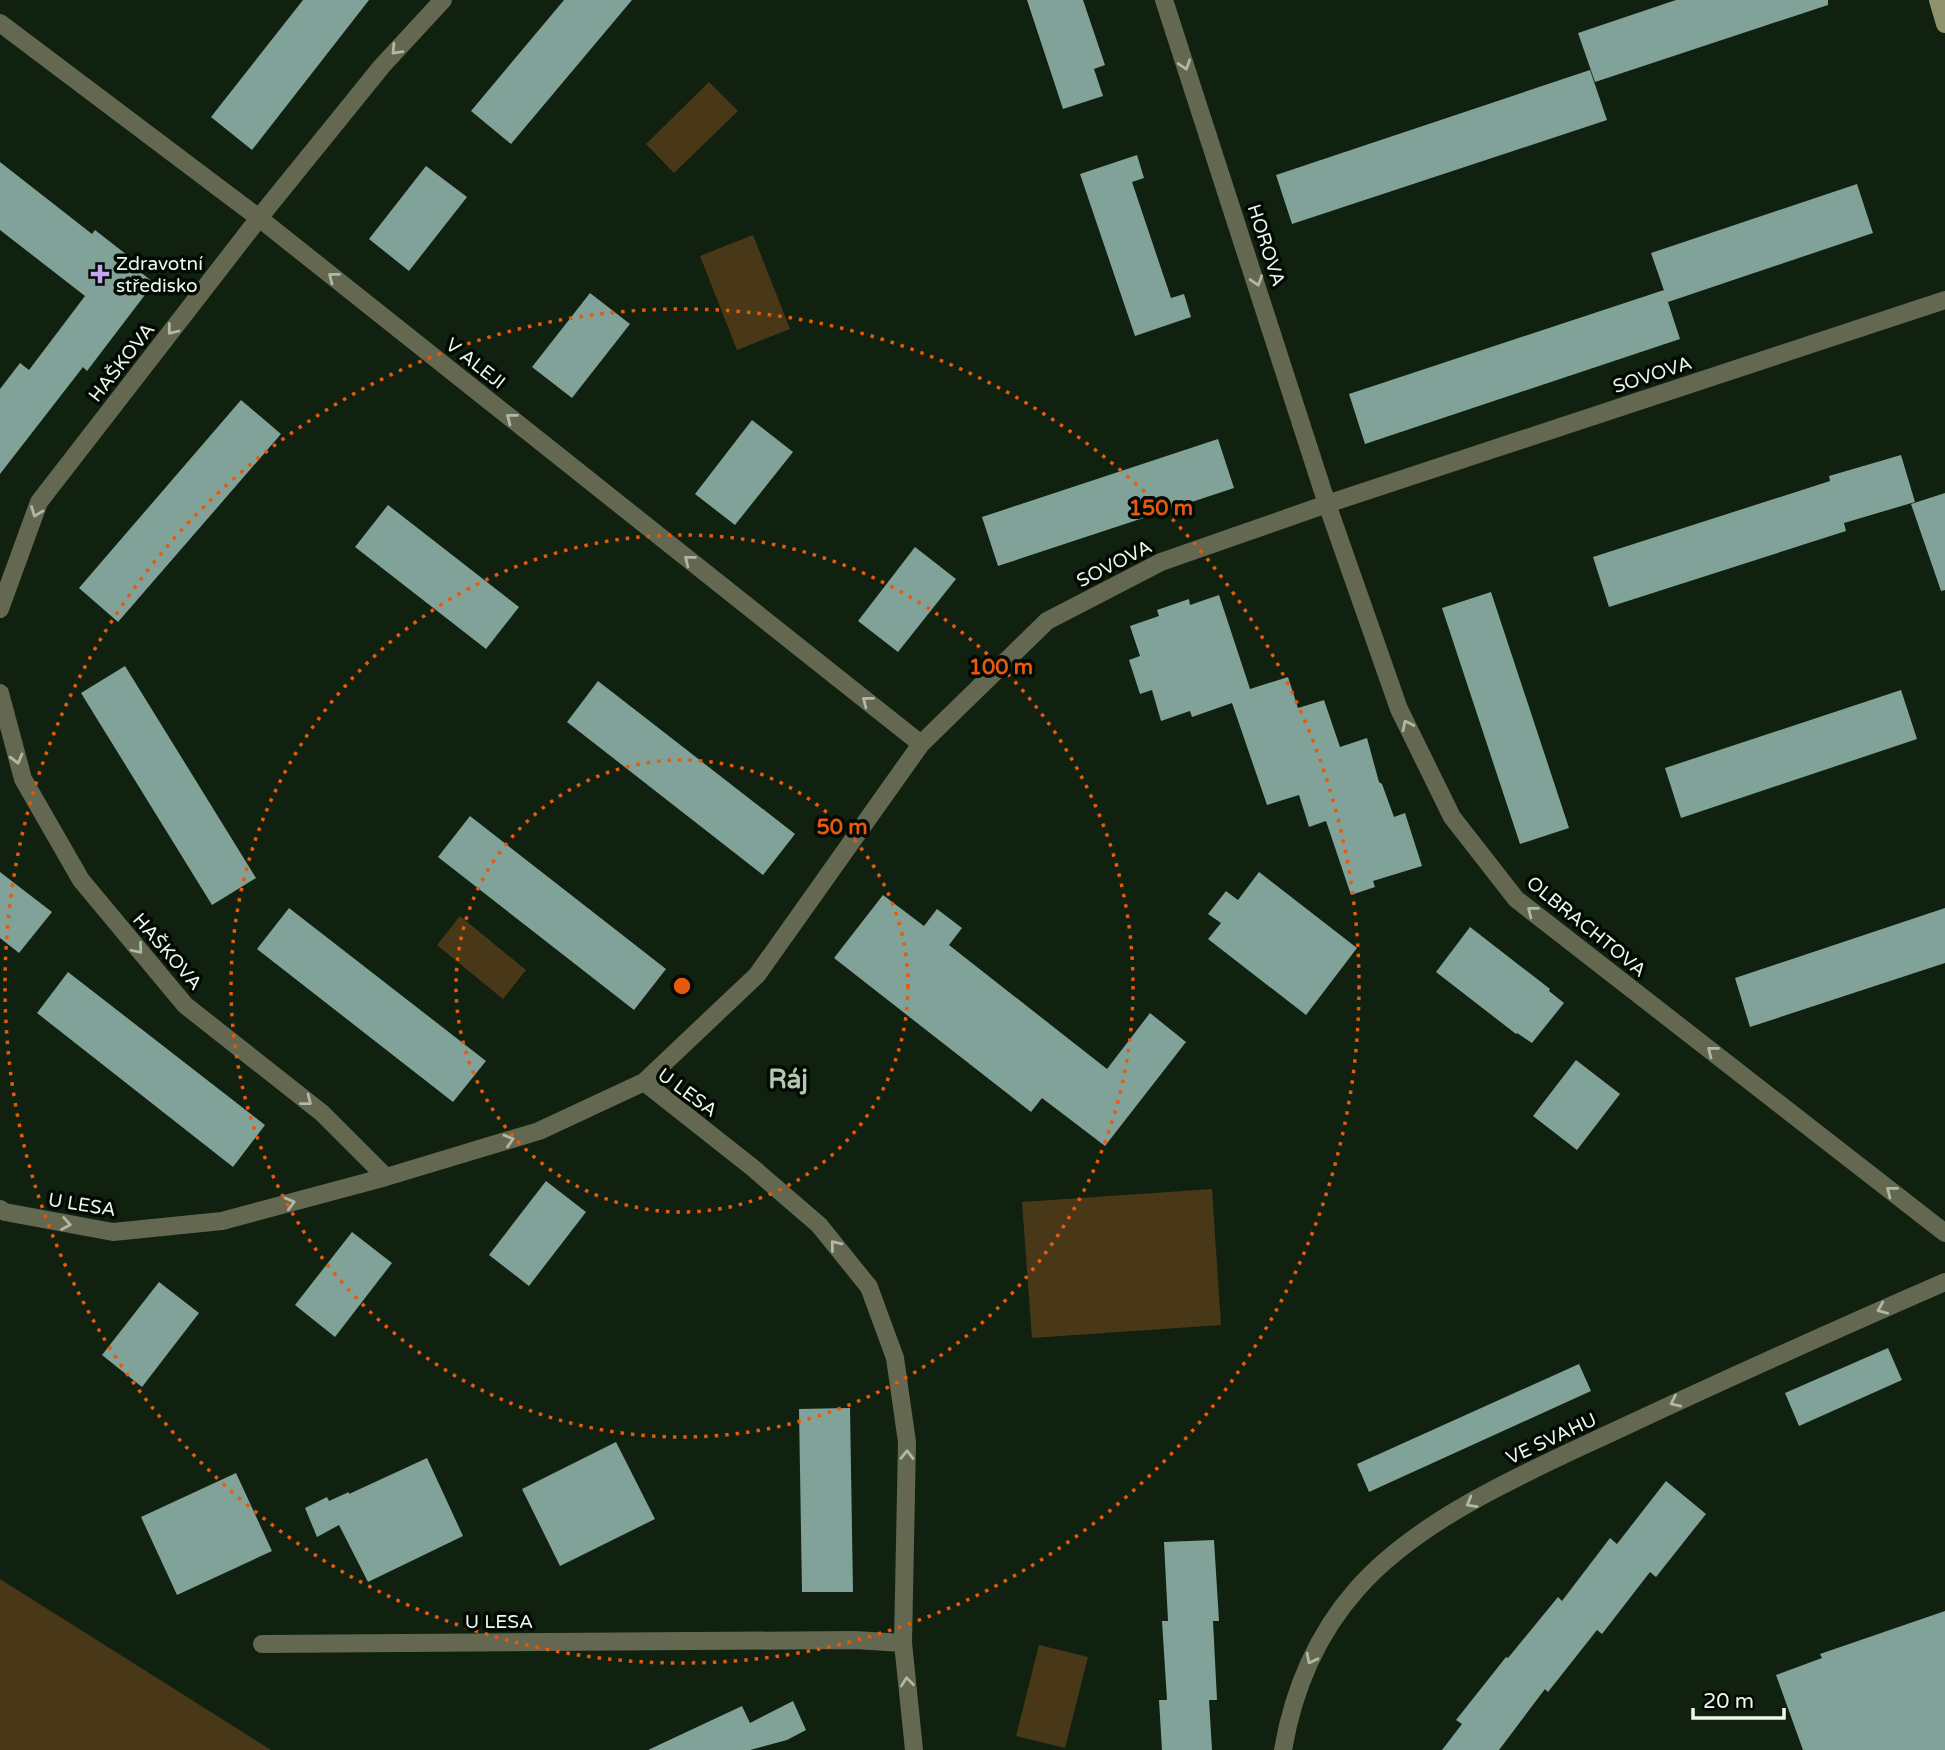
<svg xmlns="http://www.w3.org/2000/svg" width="1945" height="1750" font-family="'Varela Round',sans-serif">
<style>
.green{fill:#493818}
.building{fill:#81a299}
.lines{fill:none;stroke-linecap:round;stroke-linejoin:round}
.street{stroke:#656850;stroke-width:18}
.secondary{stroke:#8f936d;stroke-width:18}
.oneway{stroke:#b0b8a6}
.ring{fill:none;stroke:#e8590c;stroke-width:3.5;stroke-dasharray:3.5 7}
.poi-dot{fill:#c4a7f2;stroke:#030903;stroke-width:2.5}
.labels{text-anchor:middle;stroke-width:7;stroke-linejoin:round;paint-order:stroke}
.street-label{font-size:19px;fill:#edf9ed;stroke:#030903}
.poi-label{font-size:19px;fill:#edf9ed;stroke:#030903;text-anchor:start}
.district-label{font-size:26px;font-weight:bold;fill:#b2c8b1;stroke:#030903}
.centre{fill:#e8590c;stroke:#030903;stroke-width:3.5}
.ring-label{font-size:21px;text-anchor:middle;font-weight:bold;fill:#e8590c;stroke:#030903;stroke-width:7;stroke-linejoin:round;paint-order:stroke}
</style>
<rect width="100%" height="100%" fill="#102110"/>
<path class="green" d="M 709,82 L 738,111 L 674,173 L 646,144 Z
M 753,235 L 790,329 L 737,350 L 700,256 Z
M 460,916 L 526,970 L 503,999 L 437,945 Z
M 1212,1189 L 1221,1325 L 1032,1338 L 1022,1202 Z
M 0,1579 L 271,1750 L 0,1750 Z
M 1039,1645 L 1088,1657 L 1065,1748 L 1016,1736 Z"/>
<path class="building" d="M 303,0 L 369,0 L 252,150 L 211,117 Z
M 564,0 L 632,0 L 511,144 L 471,111 Z
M 1027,0 L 1083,0 L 1105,65 L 1094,69 L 1103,96 L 1063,109 Z
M 1676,0 L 1828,0 L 1828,5 L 1595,82 L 1578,33 Z
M 1590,70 L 1607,120 L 1292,224 L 1276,175 Z
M 1137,155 L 1144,178 L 1132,182 L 1171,298 L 1184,294 L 1191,317 L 1135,336 L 1080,174 Z
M 0,162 L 92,234 L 95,230 L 136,262 L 133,266 L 154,283 L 87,371 L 83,367 L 0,474 L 0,389 L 20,363 L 29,370 L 85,296 L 0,230 Z
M 426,166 L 467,197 L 409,271 L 369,239 Z
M 1857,184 L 1873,233 L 1668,302 L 1651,253 Z
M 1664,290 L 1680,339 L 1365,444 L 1349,394 Z
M 590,293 L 630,324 L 572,398 L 532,367 Z
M 241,400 L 281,434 L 118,622 L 79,588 Z
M 752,420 L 793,452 L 735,525 L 695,494 Z
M 1218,439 L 1234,488 L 998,566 L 982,517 Z
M 1901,455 L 1915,502 L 1844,523 L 1846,531 L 1609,607 L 1593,557 L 1830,481 L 1829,476 Z
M 1945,493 L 1945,590 L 1941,591 L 1911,504 Z
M 388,505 L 519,607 L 486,649 L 355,547 Z
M 915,547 L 956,579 L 898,652 L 858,621 Z
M 1491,592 L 1569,828 L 1520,844 L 1442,608 Z
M 1219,595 L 1250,689 L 1288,677 L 1298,708 L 1324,700 L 1340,747 L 1367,738 L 1379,782 L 1382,784 L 1394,817 L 1405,813 L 1422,866 L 1373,881 L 1375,887 L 1351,895 L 1326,821 L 1309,827 L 1299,795 L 1267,805 L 1232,703 L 1192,717 L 1190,711 L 1161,721 L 1152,690 L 1140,694 L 1129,660 L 1140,656 L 1130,626 L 1159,616 L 1157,610 L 1189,599 L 1190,605 Z
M 125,666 L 256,878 L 212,905 L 81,693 Z
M 598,681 L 795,834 L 763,875 L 567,722 Z
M 1901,690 L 1917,739 L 1681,818 L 1665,768 Z
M 470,816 L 666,969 L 634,1010 L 438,857 Z
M 0,872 L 52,912 L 19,953 L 0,938 Z
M 1259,872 L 1357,948 L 1306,1015 L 1208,939 L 1221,923 L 1208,914 L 1226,891 L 1238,900 Z
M 883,895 L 924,926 L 937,909 L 962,928 L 949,945 L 1107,1069 L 1150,1013 L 1186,1042 L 1105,1146 L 1042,1098 L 1031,1112 L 834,958 Z
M 289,908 L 486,1061 L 453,1102 L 257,949 Z
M 1945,908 L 1945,963 L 1750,1027 L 1735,978 Z
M 1470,927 L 1550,989 L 1549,991 L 1564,1003 L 1532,1043 L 1517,1033 L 1516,1034 L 1436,972 Z
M 68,972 L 265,1125 L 233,1167 L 37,1013 Z
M 1576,1060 L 1620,1094 L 1577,1150 L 1533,1116 Z
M 546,1181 L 586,1212 L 529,1286 L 489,1255 Z
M 352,1232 L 392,1263 L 335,1337 L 295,1305 Z
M 159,1282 L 199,1313 L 142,1387 L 102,1355 Z
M 1888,1348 L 1902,1380 L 1799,1426 L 1785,1393 Z
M 1579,1364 L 1591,1391 L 1369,1492 L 1357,1464 Z
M 850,1408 L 853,1592 L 802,1592 L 799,1409 Z
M 616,1442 L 655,1519 L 560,1566 L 522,1489 Z
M 427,1458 L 463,1536 L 368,1582 L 339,1525 L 317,1537 L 305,1508 L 327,1497 L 329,1501 L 349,1492 L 349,1494 Z
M 236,1473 L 272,1551 L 177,1595 L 141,1517 Z
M 1666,1481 L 1706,1514 L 1656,1577 L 1650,1572 L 1602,1634 L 1597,1630 L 1548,1692 L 1545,1689 L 1499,1750 L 1442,1750 L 1462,1724 L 1456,1720 L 1506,1657 L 1508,1658 L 1558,1597 L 1562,1601 L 1610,1538 L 1617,1544 Z
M 1214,1540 L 1219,1621 L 1213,1621 L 1217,1700 L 1209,1700 L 1212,1750 L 1162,1750 L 1159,1700 L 1167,1700 L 1162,1621 L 1168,1621 L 1164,1542 Z
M 1945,1611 L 1945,1750 L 1803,1750 L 1776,1675 L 1822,1658 L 1820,1654 Z
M 793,1701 L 806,1730 L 787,1740 L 750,1750 L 648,1750 L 742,1706 L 750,1723 Z"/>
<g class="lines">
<path class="street" d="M 1164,0 L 1327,504 L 1399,709 L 1452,817 L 1516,899 L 1945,1233
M 0,23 L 259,218 L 921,744
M 0,609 L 39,502 L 259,218 L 382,66 L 443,0
M 0,693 L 23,779 L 81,880 L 185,1005 L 322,1113 L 386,1177
M 644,1082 L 753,1168 L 819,1225 L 869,1287 L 895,1358 L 907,1442 L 903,1643 L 914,1750
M 0,1209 L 5,1212 L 113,1232 L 222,1221 L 386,1177 L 539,1131 L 644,1082 L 757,975 L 921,744 L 1047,621 L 1161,562 L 1327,504 L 1945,300
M 262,1644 L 855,1640 L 903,1643
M 1283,1750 C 1293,1691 1317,1634 1357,1589 C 1420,1517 1532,1470 1617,1430 C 1726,1379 1835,1330 1945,1282"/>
<path class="secondary" d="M 1938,0 L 1945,24"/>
</g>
<defs><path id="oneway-chevron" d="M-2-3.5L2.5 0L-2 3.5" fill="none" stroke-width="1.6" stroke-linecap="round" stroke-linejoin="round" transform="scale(1.75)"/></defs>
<g class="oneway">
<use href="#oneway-chevron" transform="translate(396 50) rotate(133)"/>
<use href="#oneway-chevron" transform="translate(1185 65) rotate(72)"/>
<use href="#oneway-chevron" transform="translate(333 277) rotate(-142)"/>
<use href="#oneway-chevron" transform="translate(1257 281) rotate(72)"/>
<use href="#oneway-chevron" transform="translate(172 330) rotate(128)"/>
<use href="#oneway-chevron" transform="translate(511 418) rotate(-142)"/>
<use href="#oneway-chevron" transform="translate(36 512) rotate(111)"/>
<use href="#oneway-chevron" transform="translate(689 560) rotate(-142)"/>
<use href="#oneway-chevron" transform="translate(867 701) rotate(-142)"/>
<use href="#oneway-chevron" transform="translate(1407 725) rotate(-116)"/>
<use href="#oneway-chevron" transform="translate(17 759) rotate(75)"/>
<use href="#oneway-chevron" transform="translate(1532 911) rotate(-142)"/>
<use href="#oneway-chevron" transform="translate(138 949) rotate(50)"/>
<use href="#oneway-chevron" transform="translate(1712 1051) rotate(-142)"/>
<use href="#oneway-chevron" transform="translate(307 1101) rotate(38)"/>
<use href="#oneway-chevron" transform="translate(509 1140) rotate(-17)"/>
<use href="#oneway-chevron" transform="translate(1891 1191) rotate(-142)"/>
<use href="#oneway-chevron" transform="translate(290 1203) rotate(-15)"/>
<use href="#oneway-chevron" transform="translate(66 1224) rotate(10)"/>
<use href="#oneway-chevron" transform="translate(835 1245) rotate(-129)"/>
<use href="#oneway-chevron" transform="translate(1882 1309) rotate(157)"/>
<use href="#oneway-chevron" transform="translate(1675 1402) rotate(155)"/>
<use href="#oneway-chevron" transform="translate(907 1455) rotate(-89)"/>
<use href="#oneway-chevron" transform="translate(1471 1503) rotate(150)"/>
<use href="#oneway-chevron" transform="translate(1311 1659) rotate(117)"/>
<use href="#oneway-chevron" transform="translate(907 1682) rotate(-96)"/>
</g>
<g class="ring">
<circle cx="682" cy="986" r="226"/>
<circle cx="682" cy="986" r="451"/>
<circle cx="682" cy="986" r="677"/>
</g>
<path class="poi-dot" d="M96.5 263.5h7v7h7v7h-7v7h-7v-7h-7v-7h7z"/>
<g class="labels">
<g class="street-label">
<text transform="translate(1267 245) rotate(72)" y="7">HOROVA</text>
<text transform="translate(121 362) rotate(-52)" y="7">HAŠKOVA</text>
<text transform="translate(476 363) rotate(38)" y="7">V ALEJI</text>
<text transform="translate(1652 374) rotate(-18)" y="7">SOVOVA</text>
<text transform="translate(1114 563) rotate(-27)" y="7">SOVOVA</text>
<text transform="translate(1587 926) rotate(39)" y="7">OLBRACHTOVA</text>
<text transform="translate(168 951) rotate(49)" y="7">HAŠKOVA</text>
<text transform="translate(688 1092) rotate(36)" y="7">U LESA</text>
<text transform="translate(82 1204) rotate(9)" y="7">U LESA</text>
<text transform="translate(1551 1438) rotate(-25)" y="7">VE SVAHU</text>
<text x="499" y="1628">U LESA</text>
</g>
<g class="poi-label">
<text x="116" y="270">Zdravotní<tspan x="116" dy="22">středisko</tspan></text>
</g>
<g class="district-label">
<text x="788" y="1088">Ráj</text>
</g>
</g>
<circle cx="682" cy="986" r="10" class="centre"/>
<g class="ring-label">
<text x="1161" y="515">150 m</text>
<text x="1001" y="674">100 m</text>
<text x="842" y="834">50 m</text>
</g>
<path d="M1693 1708v10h91v-10" fill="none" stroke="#edf9ed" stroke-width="3.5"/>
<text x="1703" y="1708" font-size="21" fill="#edf9ed" stroke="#030903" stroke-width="5" paint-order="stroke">20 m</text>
</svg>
